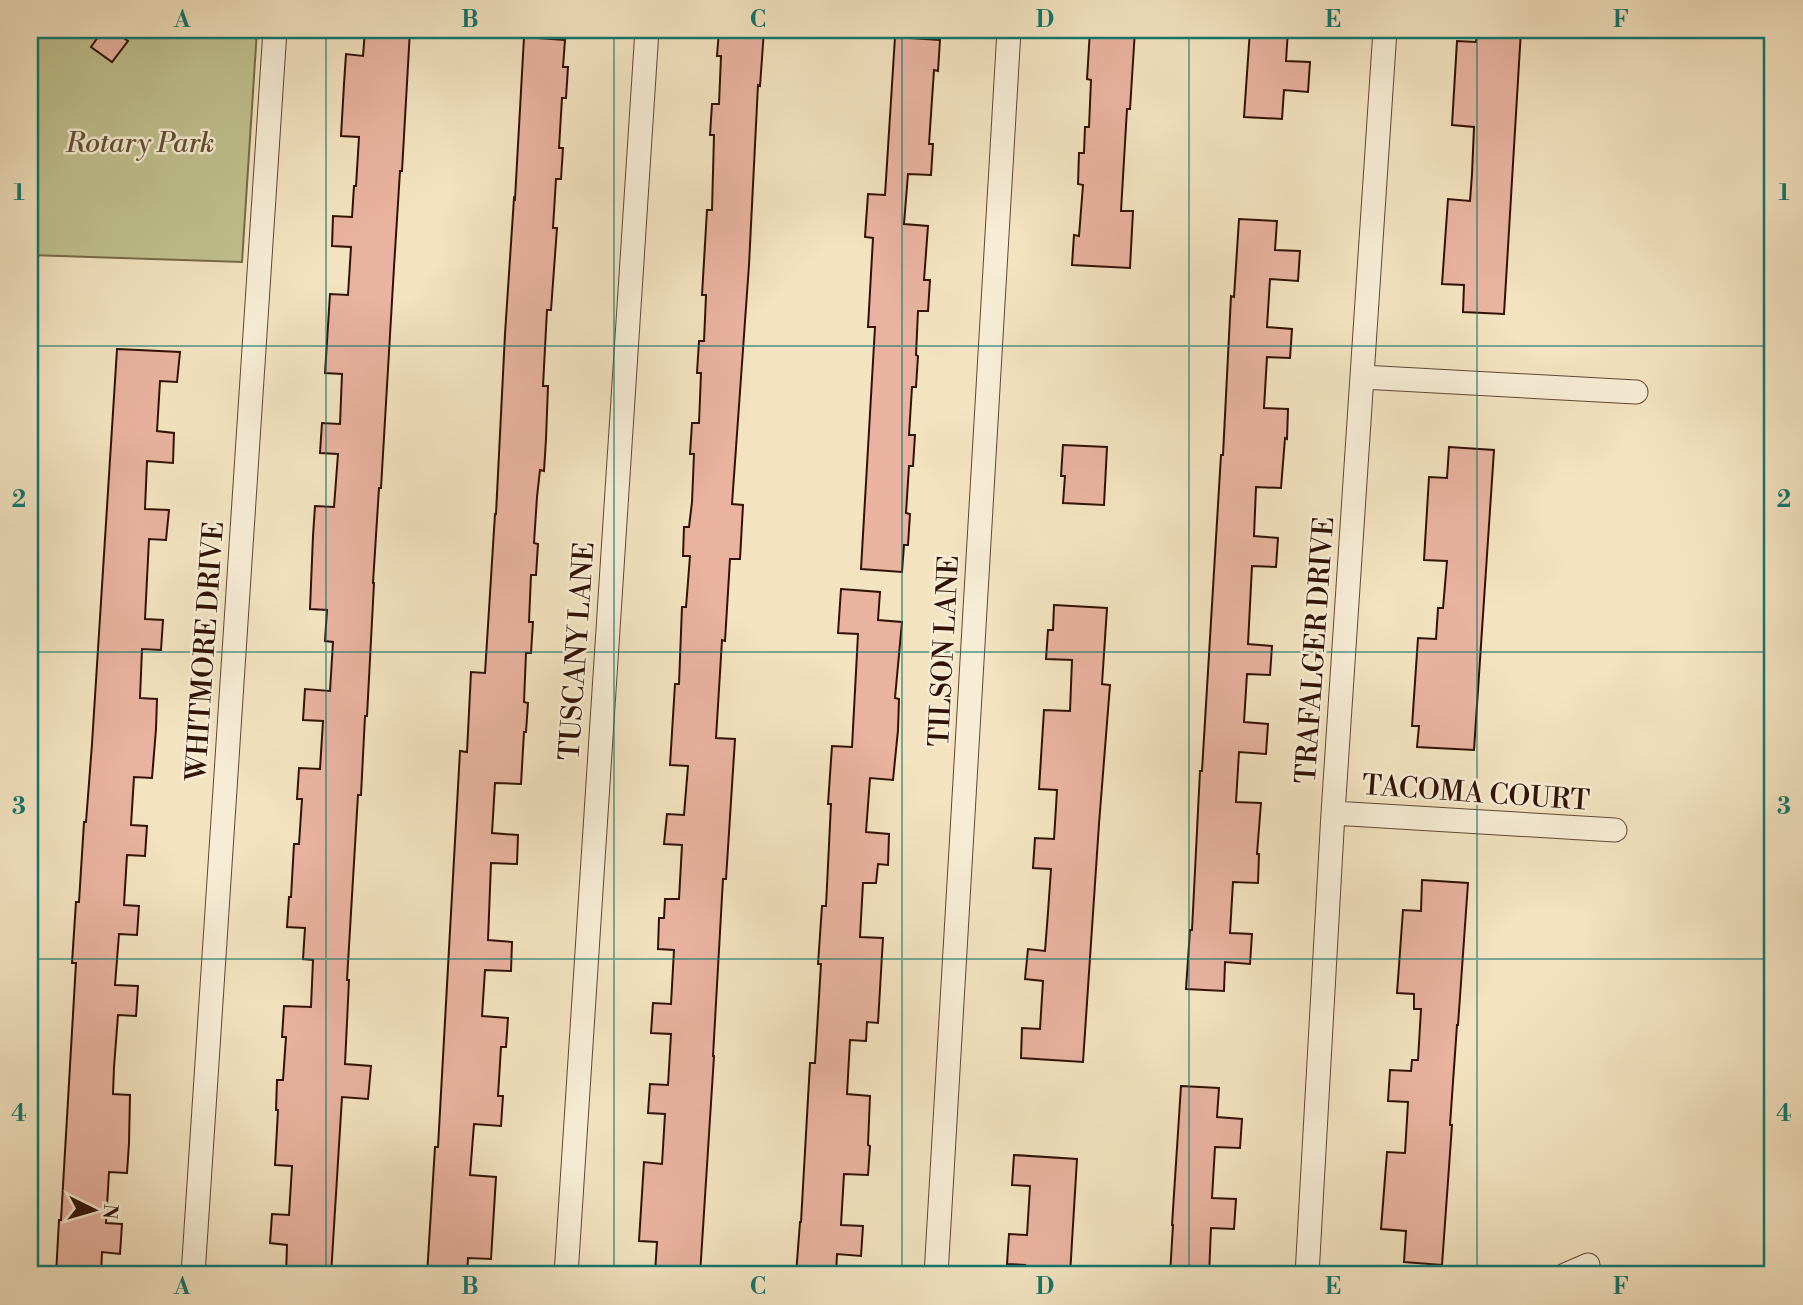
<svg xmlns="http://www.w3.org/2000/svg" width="1803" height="1305" font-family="'Libre Bodoni',serif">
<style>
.green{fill:#c0c28f;stroke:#786a4a;stroke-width:2}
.building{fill:#e9b3a0;stroke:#311104;stroke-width:2}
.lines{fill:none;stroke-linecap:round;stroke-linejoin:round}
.minor-casing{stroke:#624633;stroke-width:25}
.minor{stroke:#f7edd6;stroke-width:23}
.grid{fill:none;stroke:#0f766e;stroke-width:2;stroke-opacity:0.55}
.labels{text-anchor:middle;stroke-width:5;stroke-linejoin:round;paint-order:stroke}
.park-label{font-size:28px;font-style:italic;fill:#634f35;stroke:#f7edd6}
.street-label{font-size:28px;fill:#311104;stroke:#f7edd6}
.neatline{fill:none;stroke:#0f766e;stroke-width:2.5}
.grid-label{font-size:23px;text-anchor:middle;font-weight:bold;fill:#0f766e}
</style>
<rect width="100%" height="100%" fill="#f3e3c0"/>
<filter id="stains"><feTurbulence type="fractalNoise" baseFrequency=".00286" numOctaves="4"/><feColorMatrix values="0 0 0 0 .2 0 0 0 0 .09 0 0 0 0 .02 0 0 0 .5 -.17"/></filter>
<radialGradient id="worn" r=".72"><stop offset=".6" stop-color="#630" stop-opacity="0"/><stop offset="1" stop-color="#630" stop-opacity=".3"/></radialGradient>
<path class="green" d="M 30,30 L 257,30 L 242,262 L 30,255 Z"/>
<path class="building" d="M 103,30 L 112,30 L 128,41 L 112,62 L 91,47 Z
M 365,30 L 410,30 L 402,171 L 400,171 L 394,267 L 381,488 L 379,488 L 373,583 L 374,583 L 367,716 L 365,716 L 361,795 L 358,795 L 347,980 L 349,980 L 345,1064 L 371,1066 L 368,1099 L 342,1097 L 331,1275 L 286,1275 L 287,1245 L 270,1243 L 272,1214 L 289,1215 L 292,1166 L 275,1165 L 278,1110 L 276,1110 L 277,1080 L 283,1080 L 286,1037 L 282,1037 L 284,1006 L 311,1007 L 313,960 L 303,959 L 305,928 L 287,927 L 289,897 L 291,897 L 294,844 L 299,844 L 302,799 L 297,799 L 299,768 L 320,769 L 323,721 L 303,720 L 305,689 L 330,691 L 333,642 L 325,641 L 327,610 L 310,609 L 313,536 L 315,506 L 334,507 L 338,454 L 320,453 L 322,423 L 340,424 L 342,374 L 325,373 L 330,294 L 348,295 L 351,247 L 332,246 L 333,216 L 352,217 L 354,186 L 356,186 L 359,137 L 341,136 L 344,84 L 346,54 L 363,56 Z
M 719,30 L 764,30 L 760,86 L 758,85 L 749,265 L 732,504 L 743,505 L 740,559 L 730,559 L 725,641 L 722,640 L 716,738 L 735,739 L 726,879 L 723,879 L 713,1056 L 714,1056 L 700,1275 L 688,1275 L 655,1273 L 657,1242 L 639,1241 L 644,1162 L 662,1164 L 665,1114 L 648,1113 L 650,1084 L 668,1085 L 671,1034 L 651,1033 L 653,1003 L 671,1004 L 674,950 L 658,949 L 659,918 L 664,918 L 665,899 L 679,899 L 682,845 L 664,844 L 667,814 L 684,815 L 688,766 L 670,765 L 675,684 L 679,684 L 682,607 L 686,607 L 690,556 L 683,556 L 684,527 L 689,527 L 692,502 L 694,454 L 690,454 L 692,423 L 699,423 L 701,373 L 697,373 L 699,341 L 704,341 L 706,295 L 702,295 L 707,210 L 712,210 L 714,135 L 710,135 L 712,104 L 719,104 L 721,56 L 717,56 Z
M 1090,30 L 1135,30 L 1130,109 L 1127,109 L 1121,211 L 1133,211 L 1130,268 L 1072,265 L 1074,235 L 1079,236 L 1083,185 L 1078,184 L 1079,153 L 1084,153 L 1085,127 L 1089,127 L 1091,80 L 1087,79 Z
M 1250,30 L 1288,30 L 1286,61 L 1310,62 L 1308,92 L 1284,90 L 1282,119 L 1244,117 Z
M 1477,30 L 1521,30 L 1504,314 L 1463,312 L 1464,285 L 1442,284 L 1448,199 L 1470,201 L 1472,174 L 1474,127 L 1452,125 L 1457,41 L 1476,42 Z
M 524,37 L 565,40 L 563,67 L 568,67 L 566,98 L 562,98 L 559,148 L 563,148 L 561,179 L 556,179 L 553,228 L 557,228 L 551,310 L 547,310 L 543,386 L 548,386 L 546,439 L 544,471 L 540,470 L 537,497 L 534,543 L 538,544 L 536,575 L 531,575 L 529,622 L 533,622 L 531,653 L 526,653 L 524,702 L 528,703 L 526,732 L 524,732 L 521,784 L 495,783 L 492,833 L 518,835 L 517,864 L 491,863 L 488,940 L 512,942 L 511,971 L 485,970 L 482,1016 L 508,1018 L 506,1047 L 501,1047 L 498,1096 L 503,1096 L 501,1126 L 474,1124 L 470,1175 L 496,1177 L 491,1259 L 468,1258 L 467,1275 L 427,1275 L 435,1147 L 438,1147 L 460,751 L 467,752 L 471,672 L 485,673 L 495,514 L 496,514 L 505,334 L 514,198 L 515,199 Z
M 895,37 L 940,40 L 938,71 L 934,70 L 929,144 L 933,144 L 931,175 L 908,174 L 904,224 L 928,226 L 924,280 L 930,280 L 928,311 L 918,311 L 916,355 L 918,356 L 916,387 L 912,387 L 909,435 L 915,435 L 913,466 L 909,466 L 906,513 L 910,514 L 908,545 L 904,545 L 902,572 L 861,569 L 875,327 L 868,327 L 873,238 L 865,237 L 868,194 L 885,195 Z
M 1239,219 L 1277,221 L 1275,250 L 1300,251 L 1298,281 L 1270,279 L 1267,327 L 1292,329 L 1290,358 L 1267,357 L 1264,408 L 1288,409 L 1287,439 L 1285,438 L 1281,488 L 1256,487 L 1254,536 L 1278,538 L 1276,567 L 1252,566 L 1248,644 L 1272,646 L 1270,675 L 1247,674 L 1244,722 L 1268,724 L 1266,754 L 1239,752 L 1236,802 L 1261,803 L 1257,854 L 1259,854 L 1258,883 L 1233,882 L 1230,933 L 1252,934 L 1250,964 L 1225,962 L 1224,991 L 1186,989 L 1190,930 L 1192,930 L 1200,771 L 1202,771 L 1221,455 L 1223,455 L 1231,296 L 1234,297 Z
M 117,349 L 180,352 L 177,382 L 160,381 L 157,431 L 174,433 L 173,463 L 147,461 L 145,509 L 169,510 L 166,540 L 149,539 L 145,619 L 163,620 L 161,650 L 142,649 L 140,698 L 157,699 L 156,729 L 152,778 L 134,777 L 131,825 L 147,826 L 145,856 L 127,855 L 124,905 L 139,906 L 137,935 L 119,934 L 115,985 L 138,986 L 136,1016 L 118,1015 L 114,1067 L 113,1094 L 130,1095 L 129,1143 L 127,1173 L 109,1172 L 106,1223 L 122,1224 L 120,1254 L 102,1252 L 101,1275 L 56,1275 L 59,1220 L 61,1220 L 76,963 L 72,963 L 76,902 L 79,902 L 84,822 L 86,822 L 92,744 Z
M 1063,445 L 1107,447 L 1104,505 L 1063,503 L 1065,476 L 1061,476 Z
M 1449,447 L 1494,450 L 1474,750 L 1417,747 L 1419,726 L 1412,726 L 1418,638 L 1436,639 L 1438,608 L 1443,608 L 1447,561 L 1424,560 L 1429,477 L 1447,478 Z
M 841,589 L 880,592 L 878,620 L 902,622 L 895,698 L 899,699 L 898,730 L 893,780 L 870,778 L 866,832 L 889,834 L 888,865 L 878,864 L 876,883 L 863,883 L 860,937 L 883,938 L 878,1023 L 867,1022 L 866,1041 L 850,1040 L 847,1094 L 870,1096 L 868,1145 L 870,1146 L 868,1175 L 844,1174 L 841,1225 L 863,1226 L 861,1256 L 837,1254 L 836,1275 L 796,1275 L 800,1222 L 801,1222 L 810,1063 L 815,1063 L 821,964 L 818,964 L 822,906 L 826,906 L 831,804 L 828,804 L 832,746 L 852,747 L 858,634 L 838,633 Z
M 1054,605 L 1107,608 L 1102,684 L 1110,685 L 1099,824 L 1083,1062 L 1021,1058 L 1022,1028 L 1040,1029 L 1043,981 L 1025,979 L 1028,949 L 1045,951 L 1048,912 L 1051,869 L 1033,868 L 1035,838 L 1054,839 L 1057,790 L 1039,789 L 1044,710 L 1070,711 L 1072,660 L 1046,659 L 1048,630 L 1053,630 Z
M 1422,880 L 1468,883 L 1458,1025 L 1457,1025 L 1450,1125 L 1452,1125 L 1442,1265 L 1404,1262 L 1406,1231 L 1381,1229 L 1387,1152 L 1405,1153 L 1408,1102 L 1388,1101 L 1390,1070 L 1411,1071 L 1412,1060 L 1418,1060 L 1421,1009 L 1414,1009 L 1414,994 L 1397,993 L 1403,910 L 1421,911 Z
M 1181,1086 L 1219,1088 L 1217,1117 L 1242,1119 L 1240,1148 L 1215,1147 L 1212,1198 L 1236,1199 L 1234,1229 L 1211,1228 L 1209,1275 L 1170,1275 L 1173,1225 L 1172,1225 Z
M 1014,1155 L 1077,1159 L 1070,1275 L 1025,1275 L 1025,1265 L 1007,1264 L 1009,1234 L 1027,1235 L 1030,1186 L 1012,1185 Z"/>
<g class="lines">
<g class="minor-casing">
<path id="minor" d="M 1362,377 L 1636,392
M 1333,813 L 1615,830
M 193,1275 L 275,30
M 566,1275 L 647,30
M 936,1275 L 1009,30
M 1307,1275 L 1333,813 L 1385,30
M 1565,1275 L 1588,1265"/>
</g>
<use href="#minor" class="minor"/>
</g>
<path class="grid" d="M 326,30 L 326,1275M 614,30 L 614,1275M 902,30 L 902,1275M 1189,30 L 1189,1275M 1477,30 L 1477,1275M 30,346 L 1773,346M 30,652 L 1773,652M 30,959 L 1773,959"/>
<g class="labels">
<g class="park-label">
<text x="140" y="152">Rotary Park</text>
</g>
<g class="street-label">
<text transform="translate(1314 650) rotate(-86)" y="10">TRAFALGER DRIVE</text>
<text transform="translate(204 651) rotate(-86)" y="10">WHITMORE DRIVE</text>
<text transform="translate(576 651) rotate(-86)" y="10">TUSCANY LANE</text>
<text transform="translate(943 651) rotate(-87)" y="10">TILSON LANE</text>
<text transform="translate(1476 792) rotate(4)" y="10">TACOMA COURT</text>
</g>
</g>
<rect width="1803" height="1305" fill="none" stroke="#f3e3c0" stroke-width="77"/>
<g transform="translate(94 1210) rotate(95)" stroke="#f7edd6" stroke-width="5" paint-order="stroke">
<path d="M0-5L12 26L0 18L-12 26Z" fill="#311104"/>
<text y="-10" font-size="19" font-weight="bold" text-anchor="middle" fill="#311104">N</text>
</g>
<rect x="38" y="38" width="1726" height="1228" class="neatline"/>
<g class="grid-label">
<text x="182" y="27">A</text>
<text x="470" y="27">B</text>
<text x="758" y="27">C</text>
<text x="1045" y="27">D</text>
<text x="1333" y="27">E</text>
<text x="1621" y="27">F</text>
<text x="19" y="200">1</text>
<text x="1784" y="200">1</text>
<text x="19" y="507">2</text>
<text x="1784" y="507">2</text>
<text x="19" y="814">3</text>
<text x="1784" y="814">3</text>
<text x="19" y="1121">4</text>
<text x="1784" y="1121">4</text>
<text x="182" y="1294">A</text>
<text x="470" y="1294">B</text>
<text x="758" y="1294">C</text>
<text x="1045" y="1294">D</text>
<text x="1333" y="1294">E</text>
<text x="1621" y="1294">F</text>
</g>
<rect width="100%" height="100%" filter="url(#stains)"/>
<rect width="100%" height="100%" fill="url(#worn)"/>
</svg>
